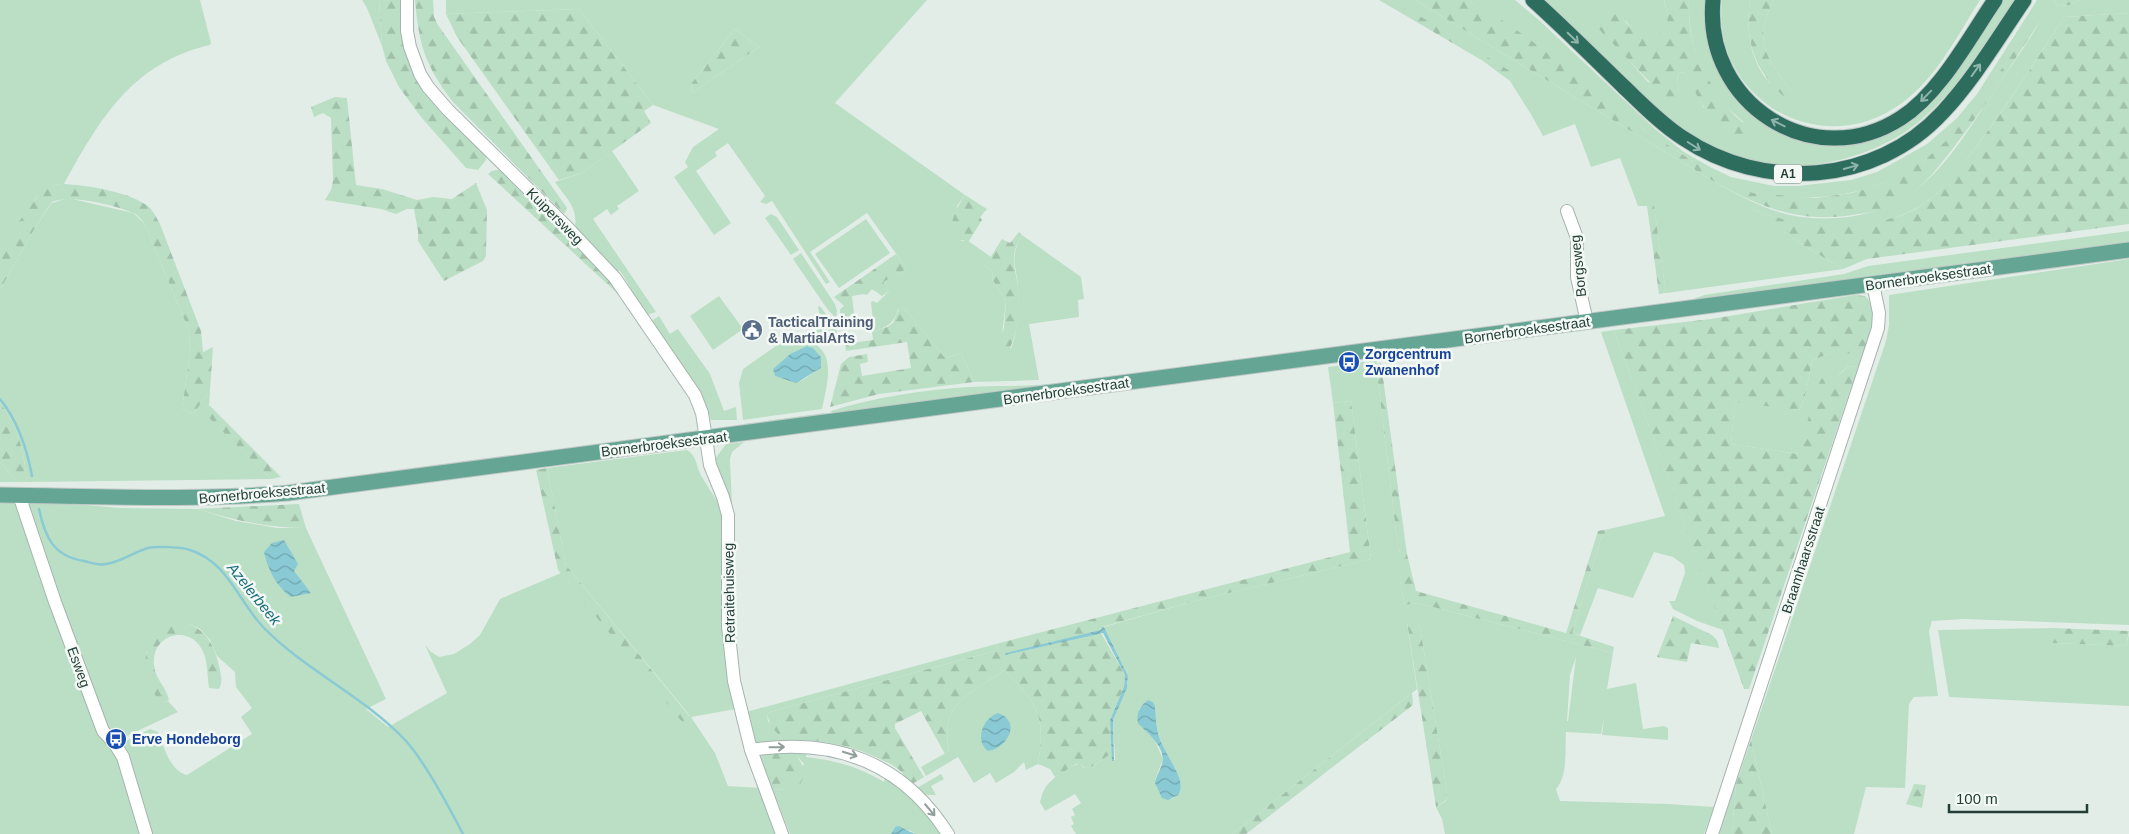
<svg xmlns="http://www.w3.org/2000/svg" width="2129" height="834" font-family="Helvetica,sans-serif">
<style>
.grass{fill:#bbdfc4;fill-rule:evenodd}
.forest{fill:url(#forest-firs)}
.water{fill:url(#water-waves)}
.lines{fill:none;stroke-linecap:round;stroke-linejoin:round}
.stream{stroke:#89cad4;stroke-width:2.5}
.minor-casing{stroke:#a5b5af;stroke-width:14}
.major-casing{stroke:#c1c9c7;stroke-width:17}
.highway-casing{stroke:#c1c9c7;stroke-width:17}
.minor{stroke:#fff;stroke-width:12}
.major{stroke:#65a593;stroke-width:15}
.highway{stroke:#2c6d5e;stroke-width:15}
.oneway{stroke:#90b3aa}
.oneway2{stroke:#909f9b}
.labels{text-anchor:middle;stroke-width:5;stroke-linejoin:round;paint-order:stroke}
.shield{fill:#f4f9f6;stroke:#617770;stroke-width:1}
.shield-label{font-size:12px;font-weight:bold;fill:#223f37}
.street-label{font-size:14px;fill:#223f37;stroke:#f4f9f6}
.service-label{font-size:14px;font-weight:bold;fill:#4e5e75;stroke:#f4f9f6;text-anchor:start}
.transit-label{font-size:14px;font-weight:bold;fill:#164399;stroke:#f4f9f6;text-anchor:start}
.water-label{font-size:15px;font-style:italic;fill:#196f7e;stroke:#f4f9f6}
</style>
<defs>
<pattern id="forest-firs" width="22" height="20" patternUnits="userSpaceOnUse" patternTransform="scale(1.25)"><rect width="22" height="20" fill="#bbdfc4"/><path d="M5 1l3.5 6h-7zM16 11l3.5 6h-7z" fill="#a0c0a9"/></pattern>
<pattern id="water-waves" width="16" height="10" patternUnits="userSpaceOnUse" patternTransform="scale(1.25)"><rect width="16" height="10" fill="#89cad4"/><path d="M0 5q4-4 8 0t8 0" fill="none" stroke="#70a5ad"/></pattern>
</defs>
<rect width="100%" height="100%" fill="#e3ede8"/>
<path class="grass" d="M 0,0 L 200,0 L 211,43 L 210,45 C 132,63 100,119 64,184 L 53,185 L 36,198 L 0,254 Z
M 362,0 L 379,0 L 382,46 L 367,8 Z
M 446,0 L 927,0 L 835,103 L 965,195 L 957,206 L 961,241 L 967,240 L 991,257 L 985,266 L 993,272 L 992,279 L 1006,301 L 1002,335 L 1011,349 C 1018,329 1019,308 1018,287 C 1016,262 1009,259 1022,235 L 1081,277 L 1084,299 L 1078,300 L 1079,317 L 1029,324 L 1039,380 L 974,382 L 961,353 L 945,358 L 903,307 L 898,309 C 894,324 887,327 872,332 L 871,321 L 873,321 L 871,302 L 873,301 L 877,303 L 889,291 L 882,282 L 907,269 L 867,213 L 810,252 L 830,282 L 826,284 L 772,201 L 766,204 L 760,202 L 765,196 L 728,143 L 715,152 L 717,156 L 696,171 L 731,223 L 714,235 L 674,177 L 688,167 L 685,162 L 693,147 L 719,129 L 653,105 L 579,9 L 446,14 ZM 735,29 L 759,47 L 692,93 L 691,84 Z
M 1389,0 L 1415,0 L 1718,184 C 1742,197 1768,211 1795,216 C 1836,223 1885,215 1917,189 C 1946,166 1968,131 1988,100 C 2005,74 2025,48 2040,21 C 2007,65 1977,115 1936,151 C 1909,175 1873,190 1837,195 C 1810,199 1781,199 1754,193 C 1730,189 1708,171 1688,158 C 1673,148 1658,140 1643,129 C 1583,88 1532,34 1466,0 L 1515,0 L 1539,20 L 1655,129 L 1684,152 L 1712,168 L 1731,177 L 1774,186 L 1798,186 L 1851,180 L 1877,172 L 1927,144 L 1957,118 L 1977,94 L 2037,0 L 2054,0 L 2058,6 L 2070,5 L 2080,0 L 2129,0 L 2129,13 L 2064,17 C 2037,58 2011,100 1981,140 C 1967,159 1954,179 1935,195 C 1902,224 1850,231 1807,225 C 1788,223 1770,215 1752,209 L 1806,247 L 1843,269 L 1666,293 L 1654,206 L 1638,206 L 1620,158 L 1591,167 L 1575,124 L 1543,136 L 1532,116 L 1510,81 L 1514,75 L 1444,31 Z
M 1541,0 L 1664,0 C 1665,7 1669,16 1668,23 C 1666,38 1646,38 1635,32 C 1631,29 1628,23 1625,20 L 1626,57 L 1648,82 L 1679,94 L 1677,73 L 1683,72 L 1687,76 L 1704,108 L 1745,123 C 1706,94 1687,48 1689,0 L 1707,0 L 1740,100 L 1828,142 L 1912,115 L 1998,0 L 2014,0 C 1986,41 1960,87 1922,119 C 1881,155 1812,174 1759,163 C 1734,158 1700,144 1679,130 C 1663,119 1649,102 1635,88 C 1603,59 1572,29 1541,0 Z
M 1722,0 L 1750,0 C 1746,27 1749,60 1769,82 C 1775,87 1786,91 1794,94 C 1780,77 1764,58 1763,35 C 1763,23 1769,11 1773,0 L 1980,0 C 1956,38 1933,85 1893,109 C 1812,159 1711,94 1722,0 Z
M 612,151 L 639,191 L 617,206 L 619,209 L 611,215 L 607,209 L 593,219 L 656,312 L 646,315 C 636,301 630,285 620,271 L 614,270 L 575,228 C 578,207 566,198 555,182 L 582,173 Z
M 68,198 L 133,213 L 144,223 L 190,333 L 189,360 L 182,408 L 193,414 L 210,391 L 209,405 L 204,412 L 271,479 L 27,482 C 24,453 19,426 0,403 L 0,290 L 36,226 L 52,203 Z
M 771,214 L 777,217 L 799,250 L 791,255 L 765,218 Z
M 866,219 L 890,253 L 839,288 L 815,254 Z
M 2129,231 L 2129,243 L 1678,305 L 1704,295 L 1844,274 L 1868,266 Z
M 801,253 L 835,304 L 837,311 L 836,318 L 828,310 L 793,259 Z
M 2129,259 L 2129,625 L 1963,619 L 1932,621 L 1929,631 L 1938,696 L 1914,697 L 1909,704 L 1905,788 L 1866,787 L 1854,834 L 1772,834 L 1751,740 L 1886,341 L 1889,325 L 1889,295 Z
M 719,296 L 743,329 L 713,350 L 690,316 Z
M 820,306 L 833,324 L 822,327 L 818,307 Z
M 659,316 L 670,334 L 678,329 L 710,374 L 724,411 L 736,407 L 737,420 L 711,420 L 705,404 L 651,324 L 653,320 Z
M 834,326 L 838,334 L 827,344 L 808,332 Z
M 1614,330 L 1723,630 L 1697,621 L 1673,609 L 1669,601 L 1675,601 L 1685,573 L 1684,565 L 1673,557 L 1654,552 L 1633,598 L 1598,588 L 1580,635 L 1572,633 L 1601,538 L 1609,529 L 1665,516 L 1601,332 Z
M 794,338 C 839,343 829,376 822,409 L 743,420 L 739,383 L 743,369 L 783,341 ZM 807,346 L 813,348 L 821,357 L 821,368 L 801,381 L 775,376 L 773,369 L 790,354 Z
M 1848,352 L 1863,353 L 1858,367 L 1848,366 C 1844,371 1838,374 1834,379 C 1817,402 1807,427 1799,454 L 1731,444 L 1735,401 L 1799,410 C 1807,400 1808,374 1813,360 L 1828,354 Z
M 1378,360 L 1376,364 L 1396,532 L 1400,552 L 1400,581 L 1405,605 L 1417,603 L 1613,653 L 1607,689 L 1636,683 L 1643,729 L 1664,726 L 1668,728 L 1668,740 L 1602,735 L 1604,718 L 1601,734 L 1566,732 C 1565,749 1568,776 1556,789 L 1560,801 L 1668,804 L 1714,807 L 1704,834 L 1445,834 L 1442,819 L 1436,807 L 1446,801 L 1447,792 L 1420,627 L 1418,624 L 1407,623 L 1417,689 L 1232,834 L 1076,834 L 1071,826 L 1074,824 L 1071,817 L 1075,815 L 1072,809 L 1081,803 L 1075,794 L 1045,811 L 1040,802 C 1041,799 1042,793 1044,790 C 1048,781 1069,765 1080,764 L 1084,768 L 1093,766 L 1112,753 L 1112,761 L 1115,760 L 1113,720 L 1128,683 L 1128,676 L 1104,627 L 1191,602 L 1371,559 L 1351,401 L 1333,403 L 1328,367 ZM 1576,657 L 1568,721 L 1567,721 L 1570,675 ZM 1148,700 L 1155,706 C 1156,716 1156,728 1159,738 C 1165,756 1184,773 1180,792 L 1172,799 L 1155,780 L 1163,759 L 1155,741 L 1145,730 L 1139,709 Z
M 1061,383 L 1058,387 L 835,415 L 831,411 C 875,397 923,390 969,387 C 1001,385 1029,387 1061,383 Z
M 824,413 L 822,416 L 751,428 L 744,424 Z
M 744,442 L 732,452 L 730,459 L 732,504 L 715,459 L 726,444 Z
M 687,450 C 698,457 696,467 702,477 C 710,491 719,501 723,517 L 736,709 L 691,717 L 715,753 L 728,786 L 760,788 L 778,834 L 150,834 L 122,745 L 124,742 L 150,729 L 158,732 C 164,747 170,771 187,775 L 252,734 L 241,717 L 252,708 L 236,687 L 235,672 L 217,656 L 210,640 L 200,629 L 188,623 L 168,625 L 146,652 L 164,703 L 168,701 L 178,712 L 122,738 L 113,738 L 105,731 L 28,506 L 32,501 L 40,501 L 120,508 L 197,509 L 236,521 L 260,525 L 277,528 L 306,528 L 386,699 L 366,709 L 388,727 L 447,693 L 425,645 L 430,651 L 439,657 L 454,654 L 470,644 L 480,635 L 500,599 L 561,573 L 683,722 L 690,716 L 566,565 L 547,468 Z
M 0,462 L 17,482 L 0,482 Z
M 0,500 L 8,500 L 17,504 L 115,749 L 143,834 L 0,834 Z
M 2054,628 L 2052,643 L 2126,646 L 2129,634 L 2129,706 L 1949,697 L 1938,630 Z
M 996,644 L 998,650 L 770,712 L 767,715 L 768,721 L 782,739 L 804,739 L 804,744 L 764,745 L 754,743 L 746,712 Z
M 1004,670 C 1038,704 1046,715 1038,764 L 1026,770 L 1024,762 L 1014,772 L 996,783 L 990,773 L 974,783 L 958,757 L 926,776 L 921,767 L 949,751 C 939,701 972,694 1004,670 Z
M 795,749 L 807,750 L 806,757 C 835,760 859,767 884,782 L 886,773 L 900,783 L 945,834 L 914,834 L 911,831 L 895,827 L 891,834 L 790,834 L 773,790 L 787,789 L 804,764 L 796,755 Z
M 941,774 L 944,779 L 931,786 L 936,795 L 921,795 L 915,789 Z
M 1736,784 L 1732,834 L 1717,834 Z"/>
<path class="forest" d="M 379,0 L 403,0 L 406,49 L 486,156 L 486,160 L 478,170 L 466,168 L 421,117 L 399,87 L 386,61 L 382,46 Z
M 415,0 L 433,0 L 434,17 L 438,25 L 567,208 L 565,213 L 563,213 L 453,102 C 425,65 419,46 415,0 Z
M 1379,0 L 1389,0 L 1423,18 L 1515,74 L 1510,81 L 1483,61 Z
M 1415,0 L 1466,0 L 1493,14 L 1528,38 L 1643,129 L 1727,183 L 1753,193 L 1815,198 L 1852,193 L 1883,183 L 1925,160 L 1946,141 L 1983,97 L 2035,19 L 2040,21 C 2013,62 1987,104 1957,143 C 1941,164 1925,186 1902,200 C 1889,208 1874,212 1859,214 C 1803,224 1767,210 1718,184 Z
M 1664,0 L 1689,0 C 1687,46 1702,75 1730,110 C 1736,118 1744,122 1750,130 L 1749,135 C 1724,141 1705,110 1695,92 C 1691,85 1689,77 1683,72 L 1677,73 L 1679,94 L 1674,101 L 1669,102 L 1593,23 L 1609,9 L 1617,10 C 1622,16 1628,27 1635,31 C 1641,35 1647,36 1654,35 C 1674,33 1667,14 1664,0 Z
M 1750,0 L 1773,0 C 1769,11 1763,23 1763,35 C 1764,58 1780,77 1794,94 L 1795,98 L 1793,100 C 1785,99 1780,93 1774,87 C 1751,62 1745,33 1750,0 Z
M 2054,0 L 2080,0 L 2070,5 L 2058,6 Z
M 579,9 L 653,105 L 644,111 L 651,123 L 582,173 L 559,180 L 457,37 L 446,14 Z
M 2129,13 L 2129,224 L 1867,259 L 1843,269 L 1806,247 L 1750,208 C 1792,225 1831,230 1876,222 C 1891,219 1906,215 1919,207 C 1944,191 1961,167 1979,143 C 2009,103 2036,60 2064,17 Z
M 735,29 L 759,47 L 692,93 L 691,84 Z
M 335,97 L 347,98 L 356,185 L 382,189 L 417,200 L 433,197 L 452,199 L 476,183 L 487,210 L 486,256 L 483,261 L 444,281 L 418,241 L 418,231 L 414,209 L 407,209 L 396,214 L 381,209 L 325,200 L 331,190 L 333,180 L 331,118 L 323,113 L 314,117 L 311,107 Z
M 502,169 L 597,262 L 631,306 L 488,174 L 492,171 Z
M 64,184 C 86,185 133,192 150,208 C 154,212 157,219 160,224 L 201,331 L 203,352 L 213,347 L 210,391 L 193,414 L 182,408 L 189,360 L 190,333 L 144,223 C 141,219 138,215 133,213 C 116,205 68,194 52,202 L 36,226 L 0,290 C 0,279 0,264 0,254 C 4,242 35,197 45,189 C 52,185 56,184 64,184 Z
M 965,195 L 987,209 L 980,217 L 982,220 L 969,241 L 954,239 C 948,222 956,209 965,195 Z
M 1654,205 L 1666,293 L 1659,294 L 1647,206 Z
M 1019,232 L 1022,235 C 1019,242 1014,248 1014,256 C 1013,266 1017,277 1018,287 C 1020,309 1018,335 1007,354 L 996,350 L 1004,328 L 1006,301 L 992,279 L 993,272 L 985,266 L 1002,239 L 1010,243 Z
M 896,254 L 907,269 L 883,282 L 889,291 L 882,296 L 872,289 L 867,295 L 864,294 L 852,296 L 854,314 L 850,315 L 851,328 L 842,329 L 840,322 L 840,309 L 844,306 L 834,297 Z
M 1855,295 L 1865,296 C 1881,312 1870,334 1863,353 L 1828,354 L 1813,360 C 1808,374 1807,400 1799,410 L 1735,402 L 1731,444 L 1798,454 L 1818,385 L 1823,376 C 1835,377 1840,376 1848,366 L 1858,367 L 1749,689 L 1744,689 L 1614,330 L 1711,319 Z
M 900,306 L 903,307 L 945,358 L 961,353 L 974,382 L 879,394 L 830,407 L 841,364 L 849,357 L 867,354 L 868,362 L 860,364 L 862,376 L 911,368 L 907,342 L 846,351 L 845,344 L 873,340 L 872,332 L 887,327 L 893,323 Z
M 1381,363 L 1407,554 L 1416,591 L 1566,633 L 1598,531 L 1609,529 L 1601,538 L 1572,633 L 1614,647 L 1613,653 L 1417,603 L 1405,605 L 1400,581 L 1400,552 L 1396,532 L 1376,364 Z
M 1351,401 L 1371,559 L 1191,602 L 1102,627 L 1101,633 L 1125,675 L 1124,687 L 1110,720 L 1112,753 L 1093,766 L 1085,768 L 1080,764 L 1076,764 L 1055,777 L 1050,769 L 1038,764 C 1046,715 1038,704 1004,670 C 972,694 939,701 949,751 L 945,754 L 921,711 L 895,724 L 895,728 L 924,777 L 912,784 L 906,780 C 903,770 893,765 884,761 C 848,743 820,740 782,739 L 771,726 L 767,715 L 770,712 L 998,650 L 996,644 L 1350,552 L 1333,403 Z
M 0,403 C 19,426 24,453 27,482 L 17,482 L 0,462 Z
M 209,405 L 281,477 L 271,479 L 203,412 Z
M 547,468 L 566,565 L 690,717 L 683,723 L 558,570 L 536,470 Z
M 299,504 L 306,528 C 267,528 234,520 197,509 Z
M 1673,616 L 1712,635 L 1717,640 L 1719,648 L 1691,643 L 1687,662 L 1657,657 Z
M 1407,622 L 1418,624 L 1420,627 L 1447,792 L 1446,800 L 1436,807 Z
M 188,623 C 209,633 215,647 220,670 C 221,677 223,682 219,689 L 209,688 C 207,676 208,665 204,654 C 193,623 151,632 154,665 C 155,679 167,688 169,700 L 164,703 C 157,701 155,694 152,689 C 141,668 143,639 165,626 C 171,623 180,623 188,623 Z
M 2054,628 L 2129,631 L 2126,646 L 2051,643 Z
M 1412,693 L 1413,705 L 1246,834 L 1232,834 Z
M 1751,740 L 1772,834 L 1732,834 L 1736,784 Z
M 795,749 C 798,765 810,764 800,785 L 787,789 L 773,790 L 761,757 L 762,754 Z
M 1914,784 L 1926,785 L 1922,808 L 1906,804 Z"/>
<path class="water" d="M 807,346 L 813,348 L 821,357 L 821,368 L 796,383 L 775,376 L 773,369 L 790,354 Z
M 284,540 L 298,564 L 294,571 L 311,593 L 291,597 C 276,586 268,570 264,552 L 272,543 Z
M 1102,627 L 1104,627 L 1128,676 L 1127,688 L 1113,720 L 1114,761 L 1112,761 L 1110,720 L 1124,687 L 1125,675 L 1103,633 L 1005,655 L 1006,653 L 1101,630 Z
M 1148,700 L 1153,702 L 1155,706 C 1156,716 1156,728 1159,737 C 1164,754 1189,781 1178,795 L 1168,800 L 1162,798 L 1155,783 C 1156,776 1160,771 1162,764 C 1167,748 1147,733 1138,723 C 1136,713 1140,706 1148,700 Z
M 998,713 C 1023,722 1006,749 988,751 C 974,740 983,718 998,713 Z
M 899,826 L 914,834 L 891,834 L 895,827 Z"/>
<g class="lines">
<path class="stream" d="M 0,399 C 17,420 27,449 32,476
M 39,509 C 45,537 53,556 84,561 C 92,563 98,566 106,564 C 121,562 134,552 148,548 C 156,546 183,547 190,550 C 228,562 238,601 264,628 C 305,670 365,697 406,741 C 425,762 449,807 463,834"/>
<g class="minor-casing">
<path id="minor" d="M 407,0 L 407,31 L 410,47 L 420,74 L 428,87 L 448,110 L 567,227 L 615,278 L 695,395 L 702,413 L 710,465 L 723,497 L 728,515 L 728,626 L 734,681 L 751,750 L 782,834
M 1567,211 L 1577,238 L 1577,277 L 1587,322
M 19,495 L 55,602 L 103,731 L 115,744 L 123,757 L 146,834
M 751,750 C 834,737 902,762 948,834
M 1712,834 L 1878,328 L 1879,313 L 1873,284"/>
</g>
<g class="major-casing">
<path id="major" d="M 0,495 C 96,496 192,501 288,493 L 2129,250"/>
</g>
<g class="highway-casing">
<path id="highway" d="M 1533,0 C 1564,28 1593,57 1623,86 C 1642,104 1661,124 1683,138 C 1763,192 1875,185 1942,113 C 1974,79 1998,38 2024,0
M 1713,0 C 1703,103 1813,175 1901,118 C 1940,93 1969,38 1995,0"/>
</g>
<use href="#minor" class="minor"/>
<use href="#major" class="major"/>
<use href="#highway" class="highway"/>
</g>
<defs><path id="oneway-shaft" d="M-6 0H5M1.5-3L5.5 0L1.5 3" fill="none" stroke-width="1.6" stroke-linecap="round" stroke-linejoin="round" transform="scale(1.25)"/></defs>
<g class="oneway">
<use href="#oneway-shaft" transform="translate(1573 38) rotate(44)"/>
<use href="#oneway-shaft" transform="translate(1976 70) rotate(-54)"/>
<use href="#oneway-shaft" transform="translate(1926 96) rotate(134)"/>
<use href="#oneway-shaft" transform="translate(1778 123) rotate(-154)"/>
<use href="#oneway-shaft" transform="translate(1694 146) rotate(32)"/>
<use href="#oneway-shaft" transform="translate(1851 167) rotate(-15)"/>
</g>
<g class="oneway2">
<use href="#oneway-shaft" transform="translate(777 747) rotate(-1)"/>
<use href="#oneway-shaft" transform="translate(850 754) rotate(17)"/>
<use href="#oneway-shaft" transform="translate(930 810) rotate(50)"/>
</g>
<defs>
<g id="civic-disc" transform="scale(1.125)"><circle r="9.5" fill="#5c6f8a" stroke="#f4f9f6"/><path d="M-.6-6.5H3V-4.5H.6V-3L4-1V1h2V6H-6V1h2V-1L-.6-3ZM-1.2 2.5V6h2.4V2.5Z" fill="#fff"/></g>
<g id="bus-disc" transform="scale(1.125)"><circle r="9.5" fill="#1a4fb4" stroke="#f4f9f6"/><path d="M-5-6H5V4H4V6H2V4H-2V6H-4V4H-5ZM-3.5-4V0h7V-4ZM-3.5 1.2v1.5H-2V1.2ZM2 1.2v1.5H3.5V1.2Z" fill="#fff"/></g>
</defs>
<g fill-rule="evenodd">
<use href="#civic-disc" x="752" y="330"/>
<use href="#bus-disc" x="1349" y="362"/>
<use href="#bus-disc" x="116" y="739"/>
</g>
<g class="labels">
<rect class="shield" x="1774" y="164.5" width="28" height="19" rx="4"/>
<g class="shield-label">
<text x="1788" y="178">A1</text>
</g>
<g class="street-label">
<text transform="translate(555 216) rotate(45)" y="5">Kuipersweg</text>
<text transform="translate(1578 266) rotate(-96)" y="5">Borgsweg</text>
<text transform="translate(1928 277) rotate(-8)" y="5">Bornerbroeksestraat</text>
<text transform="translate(1527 330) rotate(-8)" y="5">Bornerbroeksestraat</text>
<text transform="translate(1066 391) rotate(-8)" y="5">Bornerbroeksestraat</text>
<text transform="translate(664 444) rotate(-7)" y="5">Bornerbroeksestraat</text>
<text transform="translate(262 493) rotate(-5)" y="5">Bornerbroeksestraat</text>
<text transform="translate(1803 560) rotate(-72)" y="5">Braamhaarsstraat</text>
<text transform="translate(729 593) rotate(-91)" y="5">Retraitehuisweg</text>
<text transform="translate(79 667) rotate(70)" y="5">Esweg</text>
</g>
<g class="service-label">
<text x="768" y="327">TacticalTraining<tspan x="768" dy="16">&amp; MartialArts</tspan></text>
</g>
<g class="transit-label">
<text x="1365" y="359">Zorgcentrum<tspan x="1365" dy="16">Zwanenhof</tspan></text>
<text x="132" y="744">Erve Hondeborg</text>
</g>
<g class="water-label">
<text transform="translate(254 594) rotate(51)" y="5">Azelerbeek</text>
</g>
</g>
<path d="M1949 804v8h138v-8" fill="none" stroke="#223f37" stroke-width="2.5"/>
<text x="1956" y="804" font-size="15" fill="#223f37" stroke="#f4f9f6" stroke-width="4" paint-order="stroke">100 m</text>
</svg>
